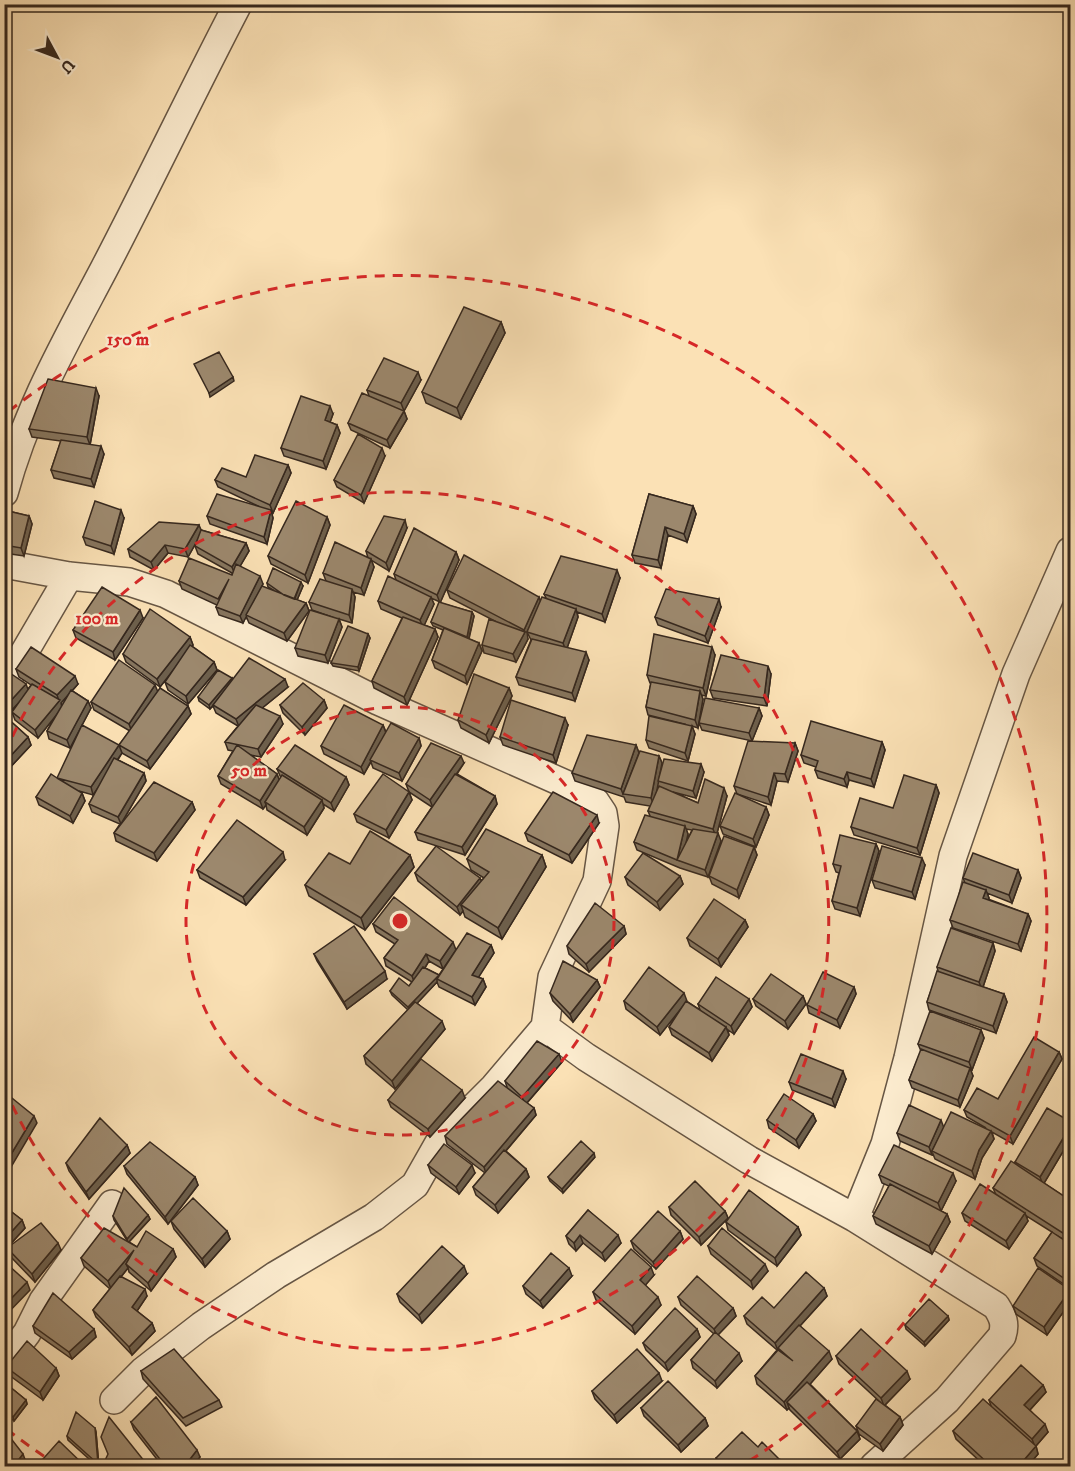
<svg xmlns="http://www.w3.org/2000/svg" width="1075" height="1471" font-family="'IM FELL DW Pica',serif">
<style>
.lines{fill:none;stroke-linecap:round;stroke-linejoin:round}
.street-casing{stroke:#675644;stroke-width:30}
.street{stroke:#fceccf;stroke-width:27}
.wall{fill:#86755e;stroke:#36281e;stroke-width:1.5;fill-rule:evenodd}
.shaded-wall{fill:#6d5f4c;stroke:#36281e;stroke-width:1.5}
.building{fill:#9c886d;stroke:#36281e;stroke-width:1.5}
.ring{fill:none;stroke:#d62828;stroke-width:3;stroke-dasharray:10 8}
.centre{fill:#d62828;stroke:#fceccf;stroke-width:3}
.ring-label{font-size:18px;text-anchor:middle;font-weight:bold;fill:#d62828;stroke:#fceccf;stroke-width:4.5;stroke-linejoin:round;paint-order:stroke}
</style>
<rect width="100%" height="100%" fill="#fbe1b5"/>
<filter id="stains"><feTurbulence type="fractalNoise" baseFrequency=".00333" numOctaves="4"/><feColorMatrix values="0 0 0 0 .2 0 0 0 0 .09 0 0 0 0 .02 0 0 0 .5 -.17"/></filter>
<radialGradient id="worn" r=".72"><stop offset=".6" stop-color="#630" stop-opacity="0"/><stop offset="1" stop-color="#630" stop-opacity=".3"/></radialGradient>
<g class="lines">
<g class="street-casing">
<path id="street" d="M 4,493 C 27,409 64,345 104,269 C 150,181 192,92 238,4
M 4,564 L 69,576 L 129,582 L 166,594 L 378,701 L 579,790 L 595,801 L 603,813 L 605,826 L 597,881 L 552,977 L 545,1027 L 586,1057 L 749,1160 L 855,1218 L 885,1144 L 908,1058 L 953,856 L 1016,674 L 1070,551
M 14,670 L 69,576
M 855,1218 L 996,1306 C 1003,1317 1006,1324 1002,1336 L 947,1400 L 874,1466
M 4,1363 L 27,1333 L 43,1301 L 112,1204
M 114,1400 L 143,1371 L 201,1326 L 276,1275 L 374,1217 L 415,1185 L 440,1141 L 494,1087 L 545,1027"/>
</g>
<use href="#street" class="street"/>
</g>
<path class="wall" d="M 501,322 L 505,333 L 461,419 L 426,403 L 422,392 Z
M 421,380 L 404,411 L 407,419 L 390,448 L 351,430 L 348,423 L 369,396 L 367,390 Z
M 99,396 L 90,445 L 104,454 L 94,487 L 54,478 L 51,470 L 61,441 L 32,437 L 29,429 Z
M 333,414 L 330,422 L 337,425 L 340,433 L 326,469 L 284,456 L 281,448 Z
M 385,456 L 364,503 L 337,487 L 334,480 Z
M 288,465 L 291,473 L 273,513 L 271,512 L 273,518 L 267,544 L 210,524 L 207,516 L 258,506 L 218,487 L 215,480 L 246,477 Z
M 649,494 L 693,506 L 696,514 L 687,542 L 668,535 L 661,568 L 635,563 L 632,555 Z
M 4,510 L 29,516 L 32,524 L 24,556 L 4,553 Z
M 327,517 L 330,525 L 308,583 L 271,564 L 268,556 Z
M 124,518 L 114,554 L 86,545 L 83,537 Z
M 407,528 L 389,571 L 371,560 L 374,567 L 364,595 L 353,592 L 355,597 L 352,623 L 339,619 L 342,627 L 328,663 L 298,656 L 295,648 L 332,617 L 312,610 L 309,602 L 326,581 L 323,573 L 368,558 L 366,551 Z
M 201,530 L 246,543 L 249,551 L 240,566 L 263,584 L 255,599 L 273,590 L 268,587 L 267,583 L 303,586 L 297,600 L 306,603 L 309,611 L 287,641 L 249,623 L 246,616 L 243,623 L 219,615 L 216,607 L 217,605 L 182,589 L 179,581 L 232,575 L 232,573 L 198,554 L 195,546 L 196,543 L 188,557 L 168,553 L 154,570 L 130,557 L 128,549 Z
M 456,552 L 459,560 L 440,603 L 472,612 L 474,616 L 469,639 L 479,643 L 482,651 L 467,684 L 435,668 L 432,660 L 443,630 L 433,626 L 431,622 L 440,602 L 431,598 L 434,604 L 424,625 L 435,629 L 438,637 L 407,705 L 374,688 L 372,681 L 402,618 L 381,609 L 378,601 L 396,580 L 394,574 Z
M 620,578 L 605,622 L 577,612 L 578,617 L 567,648 L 589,660 L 575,701 L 519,685 L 516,677 L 531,640 L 528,634 L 527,637 L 528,639 L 516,662 L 484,653 L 482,645 L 495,621 L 450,598 L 447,590 L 539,597 L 540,601 L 546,598 L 544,594 Z
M 721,607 L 708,643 L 658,625 L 655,617 Z
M 143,618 L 115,660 L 76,638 L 73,630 Z
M 368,634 L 370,638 L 359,671 L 333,666 L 331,663 Z
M 190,637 L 193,645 L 192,646 L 214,662 L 217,670 L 188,704 L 168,690 L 165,682 L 174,669 L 160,687 L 126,662 L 123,654 Z
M 715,655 L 706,696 L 701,695 L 703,699 L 699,721 L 759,708 L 762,716 L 752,741 L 702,730 L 699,723 L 698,728 L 692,726 L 695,734 L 688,761 L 649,748 L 646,740 L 684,724 L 648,715 L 646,707 L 651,683 L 650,683 L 647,675 Z
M 4,669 L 28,689 L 31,685 L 19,677 L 16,669 L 78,684 L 72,691 L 88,701 L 91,708 L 70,748 L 49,739 L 47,731 L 56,715 L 38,738 L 15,720 L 12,712 L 17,705 L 6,717 L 28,737 L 31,745 L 4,774 ZM 69,693 L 62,706 L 61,703 Z
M 771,674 L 767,706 L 713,698 L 710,690 Z
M 232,678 L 232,680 L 288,687 L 262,708 L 283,724 L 261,757 L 250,755 L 277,774 L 279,780 L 281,778 L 277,769 L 346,777 L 349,785 L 334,811 L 323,804 L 324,808 L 307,835 L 267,810 L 266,805 L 263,809 L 221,784 L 218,776 L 233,751 L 228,750 L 225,742 L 238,726 L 216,713 L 213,706 L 210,709 L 199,701 L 198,697 Z
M 509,688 L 512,696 L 489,743 L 461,728 L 458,720 Z
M 158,692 L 188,706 L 191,714 L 150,769 L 122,753 L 118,760 L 144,773 L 146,781 L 122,822 L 192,802 L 195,810 L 157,861 L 116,841 L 114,833 L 120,824 L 92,812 L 89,804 L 96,791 L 93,795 L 79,791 L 82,793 L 85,801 L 73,823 L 39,805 L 36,797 L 57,778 L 119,745 L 130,731 L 94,710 L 91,702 Z
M 324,700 L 327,708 L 305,735 L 283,713 L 280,705 Z
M 383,725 L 386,732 L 419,738 L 421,746 L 402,781 L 373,768 L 371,762 L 364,774 L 324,754 L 321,746 Z
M 568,725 L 556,763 L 503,745 L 500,737 Z
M 882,742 L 885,750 L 874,787 L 849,780 L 847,787 L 818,778 L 815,770 L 816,767 L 804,763 L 801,755 Z
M 795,743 L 798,751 L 788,782 L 777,781 L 771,805 L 737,794 L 734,786 Z
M 636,745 L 639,753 L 659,756 L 662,763 L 661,772 L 704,772 L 696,798 L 673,792 L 698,803 L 727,796 L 717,833 L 721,841 L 708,877 L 680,868 L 637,850 L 634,842 L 650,816 L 648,811 L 650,806 L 626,802 L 624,797 L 575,781 L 572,773 ZM 686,829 L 692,830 L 686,842 L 688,834 Z
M 464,763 L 457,774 L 495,796 L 497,804 L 465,855 L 418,840 L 415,832 L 432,807 L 409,792 L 406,784 Z
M 936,785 L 939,793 L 920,855 L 854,835 L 851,827 L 893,808 Z
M 409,792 L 412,800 L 389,838 L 357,822 L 354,814 Z
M 766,807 L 769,815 L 756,847 L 723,834 L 720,826 Z
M 599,823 L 572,863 L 528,841 L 525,833 Z
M 876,844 L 879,851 L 860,916 L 835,909 L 832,901 L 839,873 L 836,872 L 833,864 Z
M 754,847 L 757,855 L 739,898 L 712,884 L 709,876 Z
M 410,855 L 414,867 L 365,930 L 309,896 L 305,885 Z
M 542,855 L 546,867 L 502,939 L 465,917 L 463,911 L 460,915 L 418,881 L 415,873 L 482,880 L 484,878 L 471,870 L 467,859 Z
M 285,860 L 246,905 L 200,878 L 197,870 Z
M 925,865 L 915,899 L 875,888 L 872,880 Z
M 1018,870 L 1021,878 L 1012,903 L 987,893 L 989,898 L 988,899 L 1028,914 L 1031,921 L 1021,951 L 953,928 L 950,920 L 965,883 L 963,878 Z
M 680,876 L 683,884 L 660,910 L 628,885 L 625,877 Z
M 745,920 L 748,927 L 721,967 L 690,946 L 687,938 Z
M 373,924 L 456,949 L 491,945 L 494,953 L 478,977 L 483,979 L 486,987 L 475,1005 L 439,987 L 437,982 L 417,1003 L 445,1029 L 395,1089 L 366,1064 L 364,1056 L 408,1010 L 392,995 L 390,991 L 409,986 L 412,982 L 386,966 L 384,958 L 395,944 L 376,932 ZM 429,961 L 443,969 L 439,975 L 425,968 Z
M 624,926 L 626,934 L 589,972 L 569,954 L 567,946 Z
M 993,943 L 995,951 L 983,987 L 1004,994 L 1007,1002 L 996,1033 L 929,1010 L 927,1002 L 938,971 L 937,967 Z
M 314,954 L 387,979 L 347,1009 L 317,961 Z
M 597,980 L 600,987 L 573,1022 L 553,1001 L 550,993 Z
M 854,987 L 856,994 L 840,1028 L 809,1013 L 807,1005 Z
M 803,996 L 806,1004 L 788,1029 L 756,1006 L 753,999 Z
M 749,999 L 752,1007 L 734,1034 L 728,1030 L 729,1035 L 712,1061 L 672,1035 L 669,1027 L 682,1007 L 660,1035 L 626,1009 L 624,1001 L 686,1001 L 700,1010 L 698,1004 Z
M 981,1030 L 984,1038 L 972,1070 L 970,1069 L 973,1076 L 960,1107 L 912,1088 L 909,1080 L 921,1051 L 918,1044 Z
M 1059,1052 L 1062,1059 L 1013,1144 L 992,1132 L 994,1139 L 982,1158 L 975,1179 L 935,1159 L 933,1154 L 932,1155 L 900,1141 L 897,1133 L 944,1127 L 986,1128 L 967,1117 L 964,1110 L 998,1099 Z
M 562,1062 L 527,1103 L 534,1108 L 536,1115 L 506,1151 L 526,1169 L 529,1177 L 498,1213 L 476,1195 L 473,1187 L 485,1173 L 447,1144 L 445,1136 L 507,1087 L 505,1081 Z
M 846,1079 L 835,1107 L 792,1090 L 789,1082 Z
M 465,1098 L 430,1137 L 391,1107 L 388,1100 Z
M 813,1114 L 816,1121 L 799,1148 L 769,1128 L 767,1120 Z
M 1071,1122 L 1071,1138 L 1044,1183 L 1071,1201 L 1071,1244 L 1056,1235 L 1071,1245 L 1071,1289 L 1037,1266 L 1034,1258 L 1052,1232 L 1025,1215 L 1028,1221 L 1009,1249 L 965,1221 L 962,1213 L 996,1195 L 993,1188 L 1016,1165 L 1015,1162 Z
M 127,1145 L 130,1153 L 89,1199 L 69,1171 L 66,1163 Z
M 595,1157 L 563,1193 L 550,1181 L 548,1177 Z
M 428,1165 L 475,1173 L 459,1194 L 431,1173 Z
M 124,1166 L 195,1177 L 198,1185 L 168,1224 L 127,1174 Z
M 879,1175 L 956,1181 L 941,1211 L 947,1214 L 950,1222 L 932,1254 L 876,1224 L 873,1216 L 889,1186 L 882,1183 Z
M 4,1206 L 22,1220 L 25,1228 L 8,1247 L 61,1250 L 35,1282 L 10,1256 L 7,1248 L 4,1251 Z
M 669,1207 L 725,1211 L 728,1218 L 701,1245 L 671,1215 Z
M 588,1210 L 621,1243 L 605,1261 L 583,1243 L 576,1251 L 569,1244 L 566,1236 Z
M 148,1215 L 150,1219 L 129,1242 L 137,1247 L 173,1249 L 176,1257 L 151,1291 L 129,1272 L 128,1268 L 121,1277 L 147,1296 L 137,1311 L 152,1323 L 155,1331 L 132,1355 L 96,1317 L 93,1310 L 110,1289 L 84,1266 L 81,1258 L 128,1242 L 114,1220 L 113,1216 Z
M 171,1221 L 227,1231 L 230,1239 L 205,1267 L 174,1229 Z
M 726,1222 L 798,1227 L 801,1235 L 777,1266 L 728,1230 Z
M 680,1231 L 683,1239 L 656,1269 L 634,1249 L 631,1241 Z
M 708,1246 L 768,1271 L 753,1289 L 711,1254 Z
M 467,1274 L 422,1323 L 400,1302 L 397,1294 Z
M 654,1275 L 645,1285 L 661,1305 L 635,1334 L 596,1300 L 593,1292 Z
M 572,1276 L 543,1308 L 526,1294 L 523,1286 Z
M 824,1288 L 827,1296 L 800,1326 L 832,1359 L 810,1384 L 857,1431 L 860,1439 L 840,1459 L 790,1410 L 789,1408 L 787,1410 L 757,1384 L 755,1376 L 777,1350 L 747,1324 L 744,1316 L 774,1308 Z
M 1070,1290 L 1071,1301 L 1047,1335 L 1016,1314 L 1013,1306 Z
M 678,1297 L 733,1308 L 736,1316 L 718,1335 L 742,1361 L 717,1388 L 693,1368 L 691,1360 L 714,1334 L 681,1305 Z
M 948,1316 L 949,1320 L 925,1346 L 906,1329 L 905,1325 Z
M 33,1326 L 94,1329 L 96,1337 L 72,1359 L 35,1333 Z
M 697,1329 L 700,1337 L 668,1371 L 646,1350 L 643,1343 Z
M 836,1356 L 910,1379 L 885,1405 L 900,1417 L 903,1425 L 883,1451 L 859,1434 L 856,1426 L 880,1402 L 839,1364 Z
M 6,1367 L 56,1368 L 59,1376 L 43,1400 L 9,1375 Z
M 141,1371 L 219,1400 L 222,1407 L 186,1426 L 143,1379 Z
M 662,1381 L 617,1423 L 595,1399 L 592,1391 Z
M 4,1382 L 26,1400 L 27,1404 L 14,1421 L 4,1413 Z
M 1043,1385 L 1046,1392 L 1030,1410 L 1048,1432 L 1036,1446 L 1038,1454 L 1027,1467 L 986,1467 L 956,1439 L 953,1431 L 991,1406 L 989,1400 Z
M 641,1408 L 705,1418 L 708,1426 L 681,1452 L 644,1416 Z
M 131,1422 L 200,1457 L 192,1467 L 163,1467 L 134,1430 Z
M 95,1428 L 96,1432 L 99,1467 L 98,1467 L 68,1440 L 67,1436 Z
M 758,1447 L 780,1460 L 782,1467 L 719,1467 L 716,1458 Z"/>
<path class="shaded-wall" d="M 501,322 L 505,333 L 461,419 L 457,408 Z
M 418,372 L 421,380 L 404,411 L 401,403 Z
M 233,377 L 234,381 L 210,397 L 209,393 Z
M 6,387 L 9,394 L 4,412 L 4,392 Z
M 96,388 L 99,396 L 90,445 L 87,437 Z
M 330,406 L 333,414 L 328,428 L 325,420 Z
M 404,411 L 407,419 L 390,448 L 387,440 Z
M 337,425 L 340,433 L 326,469 L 323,461 Z
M 101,446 L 104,454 L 94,487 L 91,479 Z
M 382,448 L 385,456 L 364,503 L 361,495 Z
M 288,465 L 291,473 L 273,513 L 270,505 Z
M 693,506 L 696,514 L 687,542 L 684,534 Z
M 121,510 L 124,518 L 114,554 L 111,546 Z
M 271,510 L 273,518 L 267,544 L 264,537 Z
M 29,516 L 32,524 L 24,556 L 21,548 Z
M 327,517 L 330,525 L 308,583 L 305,575 Z
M 405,520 L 407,528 L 389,571 L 386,563 Z
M 199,525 L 202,532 L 188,557 L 185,549 Z
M 665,527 L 668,535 L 661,568 L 658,560 Z
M 246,543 L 249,551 L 235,575 L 232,567 Z
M 165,545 L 168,553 L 154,570 L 151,562 Z
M 456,552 L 459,560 L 440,603 L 437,595 Z
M 371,559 L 374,567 L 364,595 L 361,588 Z
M 617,570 L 620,578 L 605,622 L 602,614 Z
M 260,576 L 263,584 L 243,623 L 240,616 Z
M 301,582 L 303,586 L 295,605 L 294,601 Z
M 4,585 L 7,593 L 4,598 Z
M 352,589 L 355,597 L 352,623 L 349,615 Z
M 431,597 L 434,604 L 423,628 L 420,620 Z
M 539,597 L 542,605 L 527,632 L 528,639 L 516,662 L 513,654 L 525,632 L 524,630 Z
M 719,599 L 721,607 L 708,643 L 705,636 Z
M 306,603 L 309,611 L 287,641 L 284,633 Z
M 576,609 L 578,617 L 566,651 L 563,643 Z
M 140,610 L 143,618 L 115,660 L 113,652 Z
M 472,612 L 474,616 L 468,641 L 467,637 Z
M 339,619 L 342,627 L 328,663 L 325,655 Z
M 435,629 L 438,637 L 407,705 L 404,697 Z
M 368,634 L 370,638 L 359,671 L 358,667 Z
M 190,637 L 193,645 L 160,687 L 157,679 Z
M 479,643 L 482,651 L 467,684 L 465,676 Z
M 712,647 L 715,655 L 706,696 L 703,688 Z
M 586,652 L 589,660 L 575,701 L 572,693 Z
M 214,662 L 217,670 L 188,704 L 186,696 Z
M 768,666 L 771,674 L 767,706 L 764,698 Z
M 75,676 L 78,684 L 61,703 L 62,708 L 38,738 L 35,730 L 59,701 L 57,695 Z
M 232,678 L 233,682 L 210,709 L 209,705 Z
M 285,679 L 288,687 L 239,727 L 236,719 Z
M 26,684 L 29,692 L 4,718 L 4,708 Z
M 155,685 L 158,692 L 132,732 L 129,724 Z
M 509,688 L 512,696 L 489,743 L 486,735 Z
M 700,691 L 703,699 L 698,728 L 695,720 Z
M 324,700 L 327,708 L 305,735 L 302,727 Z
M 88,701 L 91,708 L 70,748 L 67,740 Z
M 188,706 L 191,714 L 150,769 L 147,761 Z
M 759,708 L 762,716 L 752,741 L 749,733 Z
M 280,716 L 283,724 L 261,757 L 258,749 Z
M 565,718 L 568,725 L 556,763 L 553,755 Z
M 383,725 L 386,733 L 364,774 L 361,767 Z
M 692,726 L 695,734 L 688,761 L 685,753 Z
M 28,737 L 31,745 L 4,774 L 4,763 Z
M 419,738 L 421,746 L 402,781 L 399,773 Z
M 882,742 L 885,750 L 874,787 L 871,779 Z
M 795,743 L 798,751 L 788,782 L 785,774 Z
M 119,745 L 122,753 L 93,795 L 91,787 Z
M 636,745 L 639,753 L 623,794 L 621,789 Z
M 461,756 L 464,763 L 433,808 L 430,800 Z
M 659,756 L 662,763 L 654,806 L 651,798 Z
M 701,764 L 704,772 L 696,798 L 693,791 Z
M 847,772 L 849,780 L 847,787 L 844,779 Z
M 144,773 L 146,781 L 121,824 L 118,817 Z
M 774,773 L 777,781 L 771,805 L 768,797 Z
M 277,774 L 280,782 L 265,802 L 266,805 L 263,809 L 260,801 Z
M 346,777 L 349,785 L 334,811 L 331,803 Z
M 936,785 L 939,793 L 920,855 L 917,848 Z
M 724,788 L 727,796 L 716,837 L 713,829 Z
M 409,792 L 412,800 L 389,838 L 386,830 Z
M 82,793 L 85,801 L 73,823 L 70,816 Z
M 495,796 L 497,804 L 465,855 L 462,847 Z
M 322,800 L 324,808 L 307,835 L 304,827 Z
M 192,802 L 195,810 L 157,861 L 154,853 Z
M 766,807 L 769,815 L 756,847 L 753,839 Z
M 597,815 L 599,823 L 572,863 L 569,855 Z
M 685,826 L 688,834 L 682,861 L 677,860 Z
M 718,833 L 721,841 L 708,877 L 705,870 Z
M 876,844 L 879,851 L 860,916 L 857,908 Z
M 754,847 L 757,855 L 739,898 L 737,890 Z
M 283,852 L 285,860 L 246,905 L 243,897 Z
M 410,855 L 414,867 L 365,930 L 361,918 Z
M 542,855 L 546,867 L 502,939 L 498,928 Z
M 922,858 L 925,865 L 915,899 L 912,892 Z
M 1018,870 L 1021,878 L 1012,903 L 1009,895 Z
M 680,876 L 683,884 L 660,910 L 657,902 Z
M 480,878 L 483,885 L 461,905 L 463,911 L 460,915 L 457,907 Z
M 986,890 L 989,898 L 986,905 L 983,898 Z
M 1028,914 L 1031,921 L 1021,951 L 1018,944 Z
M 745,920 L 748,927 L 721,967 L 718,959 Z
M 624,926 L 626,934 L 589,972 L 586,964 Z
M 453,942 L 456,950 L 443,969 L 440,961 Z
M 993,943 L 995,951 L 982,990 L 979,982 Z
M 491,945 L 494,953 L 475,983 L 472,975 Z
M 426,954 L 429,961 L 415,984 L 412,976 Z
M 385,971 L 387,979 L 347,1009 L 344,1002 Z
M 439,975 L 437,979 L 437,982 L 410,1011 L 408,1007 Z
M 483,979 L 486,987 L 475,1005 L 472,997 Z
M 597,980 L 600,987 L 573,1022 L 570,1014 Z
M 854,987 L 856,994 L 840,1028 L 837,1020 Z
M 684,993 L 687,1001 L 660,1035 L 657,1027 Z
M 1004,994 L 1007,1002 L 996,1033 L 993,1026 Z
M 803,996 L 806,1004 L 788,1029 L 785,1021 Z
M 749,999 L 752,1007 L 734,1034 L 731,1026 Z
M 442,1021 L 445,1029 L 395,1089 L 392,1081 Z
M 726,1027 L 729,1035 L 712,1061 L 709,1053 Z
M 981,1030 L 984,1038 L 972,1070 L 969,1062 Z
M 1059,1052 L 1062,1059 L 1013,1144 L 1010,1136 Z
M 559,1054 L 562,1062 L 525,1105 L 522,1097 Z
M 970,1068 L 973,1076 L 960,1107 L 958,1100 Z
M 843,1071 L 846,1079 L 835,1107 L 832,1099 Z
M 462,1090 L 465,1098 L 430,1137 L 428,1129 Z
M 534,1108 L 536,1115 L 486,1174 L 484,1167 Z
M 813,1114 L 816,1121 L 799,1148 L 796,1140 Z
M 34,1116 L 37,1123 L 4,1179 L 4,1166 Z
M 941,1120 L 944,1128 L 932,1151 L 932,1155 L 929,1147 Z
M 1071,1125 L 1071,1138 L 1043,1185 L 1040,1177 Z
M 991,1131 L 994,1139 L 982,1158 L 975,1179 L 972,1171 L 979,1150 Z
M 127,1145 L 130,1153 L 89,1199 L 86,1192 Z
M 594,1153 L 595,1157 L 563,1193 L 562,1189 Z
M 472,1165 L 475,1173 L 459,1194 L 456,1187 Z
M 526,1169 L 529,1177 L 498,1213 L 495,1205 Z
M 953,1173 L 956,1181 L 941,1211 L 938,1203 Z
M 195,1177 L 198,1185 L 168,1224 L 165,1217 Z
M 725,1211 L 728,1218 L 701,1245 L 699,1237 Z
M 1025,1213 L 1028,1221 L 1009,1249 L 1006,1241 Z
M 947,1214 L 950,1222 L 932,1254 L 929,1246 Z
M 148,1215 L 150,1219 L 128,1243 L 127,1239 Z
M 22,1220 L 25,1228 L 4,1251 L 4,1240 Z
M 798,1227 L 801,1235 L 777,1266 L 775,1258 Z
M 227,1231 L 230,1239 L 205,1267 L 202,1259 Z
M 680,1231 L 683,1239 L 656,1269 L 653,1262 Z
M 580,1235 L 583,1243 L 576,1251 L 574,1243 Z
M 618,1235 L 621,1243 L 605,1261 L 602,1253 Z
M 58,1243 L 61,1250 L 35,1282 L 32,1274 Z
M 173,1249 L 176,1257 L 151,1291 L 148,1283 Z
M 134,1250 L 126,1264 L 128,1268 L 111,1289 L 108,1281 Z
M 765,1264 L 768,1271 L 753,1289 L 751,1281 Z
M 464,1266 L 467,1274 L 422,1323 L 419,1315 Z
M 651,1267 L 654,1275 L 643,1288 L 640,1280 Z
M 569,1268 L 572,1276 L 543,1308 L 540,1301 Z
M 27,1282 L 30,1290 L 4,1317 L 4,1306 Z
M 824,1288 L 827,1296 L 779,1349 L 778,1348 L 779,1350 L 778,1351 L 775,1343 Z
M 145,1289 L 147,1296 L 135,1314 L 132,1307 Z
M 1070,1290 L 1071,1301 L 1047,1335 L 1044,1327 Z
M 658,1297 L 661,1305 L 635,1334 L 632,1326 Z
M 733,1308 L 736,1316 L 717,1336 L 714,1329 Z
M 948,1316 L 949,1320 L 925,1346 L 924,1342 Z
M 152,1323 L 155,1331 L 132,1355 L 129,1347 Z
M 94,1329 L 96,1337 L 72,1359 L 69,1352 Z
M 697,1329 L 700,1337 L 668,1371 L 665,1363 Z
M 829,1351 L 832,1359 L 791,1406 L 787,1402 L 789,1408 L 787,1410 L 784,1402 Z
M 739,1353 L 742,1361 L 717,1388 L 715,1381 Z
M 56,1368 L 59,1376 L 43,1400 L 40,1392 Z
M 907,1371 L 910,1379 L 884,1406 L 881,1398 Z
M 659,1373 L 662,1381 L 617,1423 L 614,1415 Z
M 1043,1385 L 1046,1392 L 1027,1413 L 1024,1405 Z
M 26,1400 L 27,1404 L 14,1421 L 13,1417 Z
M 900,1417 L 903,1425 L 883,1451 L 880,1444 Z
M 705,1418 L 708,1426 L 681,1452 L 678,1445 Z
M 1045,1424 L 1048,1432 L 1035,1447 L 1032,1439 Z
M 95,1428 L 96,1432 L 99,1467 L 98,1464 Z
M 857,1431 L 860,1439 L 840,1459 L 837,1452 Z
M 1036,1446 L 1038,1454 L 1027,1467 L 1018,1467 Z
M 197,1450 L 200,1457 L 192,1467 L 184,1467 Z
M 23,1454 L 26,1462 L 22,1467 L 13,1467 Z
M 780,1460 L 782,1467 L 774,1467 Z"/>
<path class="building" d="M 464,307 L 501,322 L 457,408 L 422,392 Z
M 219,352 L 233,377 L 209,393 L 194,364 Z
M 384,358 L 418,372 L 401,403 L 367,390 Z
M 48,379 L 96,388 L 87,437 L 29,429 Z
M 362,393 L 404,411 L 387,440 L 348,423 Z
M 301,396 L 330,406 L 325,420 L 337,425 L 323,461 L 281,448 Z
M 358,434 L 382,448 L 361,495 L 334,480 Z
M 61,440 L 101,446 L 91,479 L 51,470 Z
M 255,455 L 288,465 L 270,505 L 215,480 L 222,468 L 246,477 Z
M 217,494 L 271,510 L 264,537 L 207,516 Z
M 649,494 L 693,506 L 684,534 L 665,527 L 658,560 L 632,555 Z
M 95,501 L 121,510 L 111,546 L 83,537 Z
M 296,501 L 327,517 L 305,575 L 268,556 Z
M 4,510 L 29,516 L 21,548 L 4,545 Z
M 384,516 L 405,520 L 386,563 L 366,551 Z
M 159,522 L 199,525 L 185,549 L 165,545 L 151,562 L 128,549 Z
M 414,528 L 456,552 L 437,595 L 394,574 Z
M 201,530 L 246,543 L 232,567 L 195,546 Z
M 335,542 L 371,559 L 361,588 L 323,573 Z
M 464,555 L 539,597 L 524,630 L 447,590 Z
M 561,556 L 617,570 L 602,614 L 544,594 Z
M 189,558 L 232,575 L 236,564 L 260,576 L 240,616 L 216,607 L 229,579 L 218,599 L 179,581 Z
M 273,568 L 301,582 L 294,599 L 284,595 L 267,583 Z
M 388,576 L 431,597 L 420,620 L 378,601 Z
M 320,579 L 352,589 L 349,615 L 309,602 Z
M 262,586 L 306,603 L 284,633 L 246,615 Z
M 102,587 L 140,610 L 113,652 L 73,630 Z
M 666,589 L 719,599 L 705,636 L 655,617 Z
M 542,597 L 576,609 L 563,643 L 527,632 Z
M 439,602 L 472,612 L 467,637 L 431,622 Z
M 150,609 L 190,637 L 157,679 L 123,654 Z
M 310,610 L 339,619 L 325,655 L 295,648 Z
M 403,617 L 435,629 L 404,697 L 372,681 Z
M 489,619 L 525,632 L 513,654 L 482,645 Z
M 348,626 L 368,634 L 358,667 L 331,663 Z
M 444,628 L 479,643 L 465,676 L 432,660 Z
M 654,634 L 712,647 L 703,688 L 647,675 Z
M 532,639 L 586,652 L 572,693 L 516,677 Z
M 190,645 L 214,662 L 186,696 L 165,682 Z
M 31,647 L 75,676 L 57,695 L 16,669 Z
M 721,655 L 768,666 L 764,698 L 710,690 Z
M 249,658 L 285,679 L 236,719 L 213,705 Z
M 119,660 L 155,685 L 129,724 L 91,702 Z
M 4,669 L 26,684 L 4,708 Z
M 218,670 L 232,678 L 209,705 L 198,697 Z
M 474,674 L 509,688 L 486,735 L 458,720 Z
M 651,682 L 700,691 L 695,720 L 646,707 Z
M 303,683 L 324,700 L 302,727 L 280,705 Z
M 32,684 L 60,700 L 35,730 L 12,712 Z
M 160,688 L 188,706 L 147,761 L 119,745 Z
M 71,690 L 88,701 L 67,740 L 47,731 Z
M 705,698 L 759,708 L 749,733 L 699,723 Z
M 511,700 L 565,718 L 553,755 L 500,737 Z
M 256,705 L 280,716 L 258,749 L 225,742 Z
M 344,705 L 383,725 L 361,767 L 321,746 Z
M 649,716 L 692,726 L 685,753 L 646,740 Z
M 6,717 L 28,737 L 4,763 L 4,718 Z
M 811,721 L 882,742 L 871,779 L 847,772 L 844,779 L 815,770 L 818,761 L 801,755 Z
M 391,723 L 419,738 L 399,773 L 370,760 Z
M 82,725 L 119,745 L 91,787 L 57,778 L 82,793 L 70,816 L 36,797 L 51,774 L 57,778 Z
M 587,735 L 636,745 L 621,789 L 572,773 Z
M 748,741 L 795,743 L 785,774 L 774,773 L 768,797 L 734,786 Z
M 431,743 L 461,756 L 430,800 L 406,784 Z
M 237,745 L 277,774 L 260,801 L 218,776 Z
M 295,745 L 346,777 L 331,803 L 277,769 Z
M 640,751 L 659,756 L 651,798 L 623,794 Z
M 114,758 L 144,773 L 118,817 L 89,804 Z
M 664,759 L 701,764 L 693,791 L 658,781 Z
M 383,774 L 409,792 L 386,830 L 354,814 Z
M 455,774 L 495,796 L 462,847 L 415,832 Z
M 282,775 L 322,800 L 304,827 L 265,802 Z
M 904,775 L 936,785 L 917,848 L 851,827 L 860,798 L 893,808 Z
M 705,779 L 724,788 L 713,829 L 648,811 L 659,786 L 698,803 Z
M 154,782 L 192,802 L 154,853 L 114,833 Z
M 553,792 L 597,815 L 569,855 L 525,833 Z
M 735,793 L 766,807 L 753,839 L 720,826 Z
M 645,815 L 685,826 L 677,860 L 693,829 L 718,833 L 705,870 L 677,860 L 634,842 Z
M 237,820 L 283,852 L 243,897 L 197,870 Z
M 486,829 L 542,855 L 498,928 L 461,905 L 489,872 L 467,859 Z
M 370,831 L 410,855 L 361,918 L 305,885 L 329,853 L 350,864 Z
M 840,835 L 876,844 L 857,908 L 832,901 L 841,866 L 833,864 Z
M 724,836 L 754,847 L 737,890 L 709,876 Z
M 436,846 L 480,878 L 457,907 L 415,873 Z
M 882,846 L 922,858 L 912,892 L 872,880 Z
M 643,853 L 680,876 L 657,902 L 625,877 Z
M 973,853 L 1018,870 L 1009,895 L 963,878 Z
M 963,882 L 986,890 L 983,898 L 1028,914 L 1018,944 L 950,920 Z
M 394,897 L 453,942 L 440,961 L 426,954 L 412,976 L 384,958 L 398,940 L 373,924 Z
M 714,899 L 745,920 L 718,959 L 687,938 Z
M 595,903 L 624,926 L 586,964 L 567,946 Z
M 354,926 L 385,971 L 344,1002 L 314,954 Z
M 951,928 L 993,943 L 979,982 L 937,967 Z
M 467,933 L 491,945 L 472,975 L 483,979 L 472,997 L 437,979 Z
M 563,961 L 597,980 L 570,1014 L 550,993 Z
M 423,967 L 439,975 L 408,1007 L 390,991 L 399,978 L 409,986 Z
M 649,967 L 684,993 L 657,1027 L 624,1001 Z
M 937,971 L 1004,994 L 993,1026 L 927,1002 Z
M 823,972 L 854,987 L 837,1020 L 807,1005 Z
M 771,974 L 803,996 L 785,1021 L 753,999 Z
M 716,977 L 749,999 L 731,1026 L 698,1004 Z
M 686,1001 L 726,1027 L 709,1053 L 669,1027 Z
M 415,1002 L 442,1021 L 392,1081 L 364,1056 Z
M 930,1011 L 981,1030 L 969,1062 L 918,1044 Z
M 1034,1037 L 1059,1052 L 1010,1136 L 964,1110 L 977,1088 L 998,1099 Z
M 537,1041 L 559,1054 L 522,1097 L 505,1081 Z
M 921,1049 L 970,1068 L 958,1100 L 909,1080 Z
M 801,1054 L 843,1071 L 832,1099 L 789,1082 Z
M 421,1059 L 462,1090 L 428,1129 L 388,1100 Z
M 498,1081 L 534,1108 L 484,1167 L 445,1136 Z
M 7,1094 L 34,1116 L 4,1166 L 4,1096 Z
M 784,1094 L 813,1114 L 796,1140 L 767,1120 Z
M 909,1105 L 941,1120 L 929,1147 L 897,1133 Z
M 1047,1108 L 1071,1122 L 1071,1125 L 1040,1177 L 1015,1162 Z
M 951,1112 L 991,1131 L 979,1150 L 972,1171 L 932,1151 Z
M 100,1118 L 127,1145 L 86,1192 L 66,1163 Z
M 581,1141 L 594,1153 L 562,1189 L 548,1177 Z
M 150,1142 L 195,1177 L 165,1217 L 124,1166 Z
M 444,1144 L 472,1165 L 456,1187 L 428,1165 Z
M 894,1145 L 953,1173 L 938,1203 L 879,1175 Z
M 504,1150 L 526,1169 L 495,1205 L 473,1187 Z
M 1011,1161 L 1071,1201 L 1071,1235 L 1069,1237 L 993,1188 Z
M 695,1181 L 725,1211 L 699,1237 L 669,1207 Z
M 890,1184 L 947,1214 L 929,1246 L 873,1216 Z
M 980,1184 L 1025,1213 L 1006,1241 L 962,1213 Z
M 124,1188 L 148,1215 L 127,1239 L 113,1216 Z
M 749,1190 L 798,1227 L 775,1258 L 726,1222 Z
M 193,1198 L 227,1231 L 202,1259 L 171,1221 Z
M 4,1206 L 22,1220 L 4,1240 Z
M 588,1210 L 618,1235 L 602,1253 L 580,1235 L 574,1243 L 566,1236 Z
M 658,1211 L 680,1231 L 653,1262 L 631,1241 Z
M 41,1223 L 58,1243 L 32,1274 L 7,1248 Z
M 104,1228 L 137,1247 L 146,1231 L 173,1249 L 148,1283 L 126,1264 L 134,1250 L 108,1281 L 81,1258 Z
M 722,1228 L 765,1264 L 751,1281 L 708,1246 Z
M 1052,1232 L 1071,1245 L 1071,1283 L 1034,1258 Z
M 442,1246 L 464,1266 L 419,1315 L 397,1294 Z
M 631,1249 L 651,1267 L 640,1280 L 658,1297 L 632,1326 L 593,1292 Z
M 551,1253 L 569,1268 L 540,1301 L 523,1286 Z
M 7,1264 L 27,1282 L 4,1306 L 4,1267 Z
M 1038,1268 L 1070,1290 L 1044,1327 L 1013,1306 Z
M 806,1272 L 824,1288 L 775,1343 L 744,1316 L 762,1297 L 774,1308 Z
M 120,1276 L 145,1289 L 132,1307 L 152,1323 L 129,1347 L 93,1310 Z
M 697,1276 L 733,1308 L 714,1329 L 678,1297 Z
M 53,1293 L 94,1329 L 69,1352 L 33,1326 Z
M 929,1299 L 948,1316 L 924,1342 L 905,1325 Z
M 675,1308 L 697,1329 L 665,1363 L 643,1343 Z
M 799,1325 L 829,1351 L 784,1402 L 755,1376 L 778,1350 L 793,1361 L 778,1348 Z
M 861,1329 L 907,1371 L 881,1398 L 836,1356 Z
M 715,1332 L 739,1353 L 715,1381 L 691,1360 Z
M 27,1341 L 56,1368 L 40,1392 L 6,1367 Z
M 174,1349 L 219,1400 L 183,1418 L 141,1371 Z
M 637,1349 L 659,1373 L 614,1415 L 592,1391 Z
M 1021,1365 L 1043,1385 L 1024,1405 L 1045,1424 L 1032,1439 L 989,1400 Z
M 668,1381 L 705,1418 L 678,1445 L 641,1408 Z
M 4,1382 L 26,1400 L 13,1417 L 4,1410 Z
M 807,1382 L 857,1431 L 837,1452 L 787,1402 Z
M 156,1397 L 197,1450 L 184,1467 L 166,1467 L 131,1422 Z
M 876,1399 L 900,1417 L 880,1444 L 856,1426 Z
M 983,1399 L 1036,1446 L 1018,1467 L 992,1467 L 953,1431 Z
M 76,1412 L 95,1428 L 98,1464 L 67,1436 Z
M 109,1417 L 149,1467 L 102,1467 L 108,1454 L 101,1437 Z
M 742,1432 L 758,1447 L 762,1442 L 780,1460 L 774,1467 L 724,1467 L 716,1458 Z
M 9,1436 L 23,1454 L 13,1467 L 4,1467 L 4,1441 Z
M 59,1441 L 86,1467 L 49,1467 L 43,1459 Z"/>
<g class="ring">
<circle cx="400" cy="921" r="214"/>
<path d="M5 753A429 429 0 1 1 5 1089"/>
<path d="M59 1466A643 643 0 0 1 9 1431M9 411A643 643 0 1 1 741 1466"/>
</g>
<circle cx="400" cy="921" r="9" class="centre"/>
<g class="ring-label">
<text x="128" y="345">150 m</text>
<text x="97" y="624">100 m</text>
<text x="249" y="776">50 m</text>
</g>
<rect width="1075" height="1471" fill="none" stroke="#fbe1b5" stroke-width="24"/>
<rect x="6" y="6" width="1063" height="1459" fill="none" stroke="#36281e" stroke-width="3"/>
<rect x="12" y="12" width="1051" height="1447" fill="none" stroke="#36281e" stroke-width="1.5"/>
<g transform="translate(57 57) rotate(131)" stroke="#fceccf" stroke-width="4.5" paint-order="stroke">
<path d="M0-4.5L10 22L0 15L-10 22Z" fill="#36281e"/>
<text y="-9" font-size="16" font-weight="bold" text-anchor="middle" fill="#36281e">U</text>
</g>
<rect width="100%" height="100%" filter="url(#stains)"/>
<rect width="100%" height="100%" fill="url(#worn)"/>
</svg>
